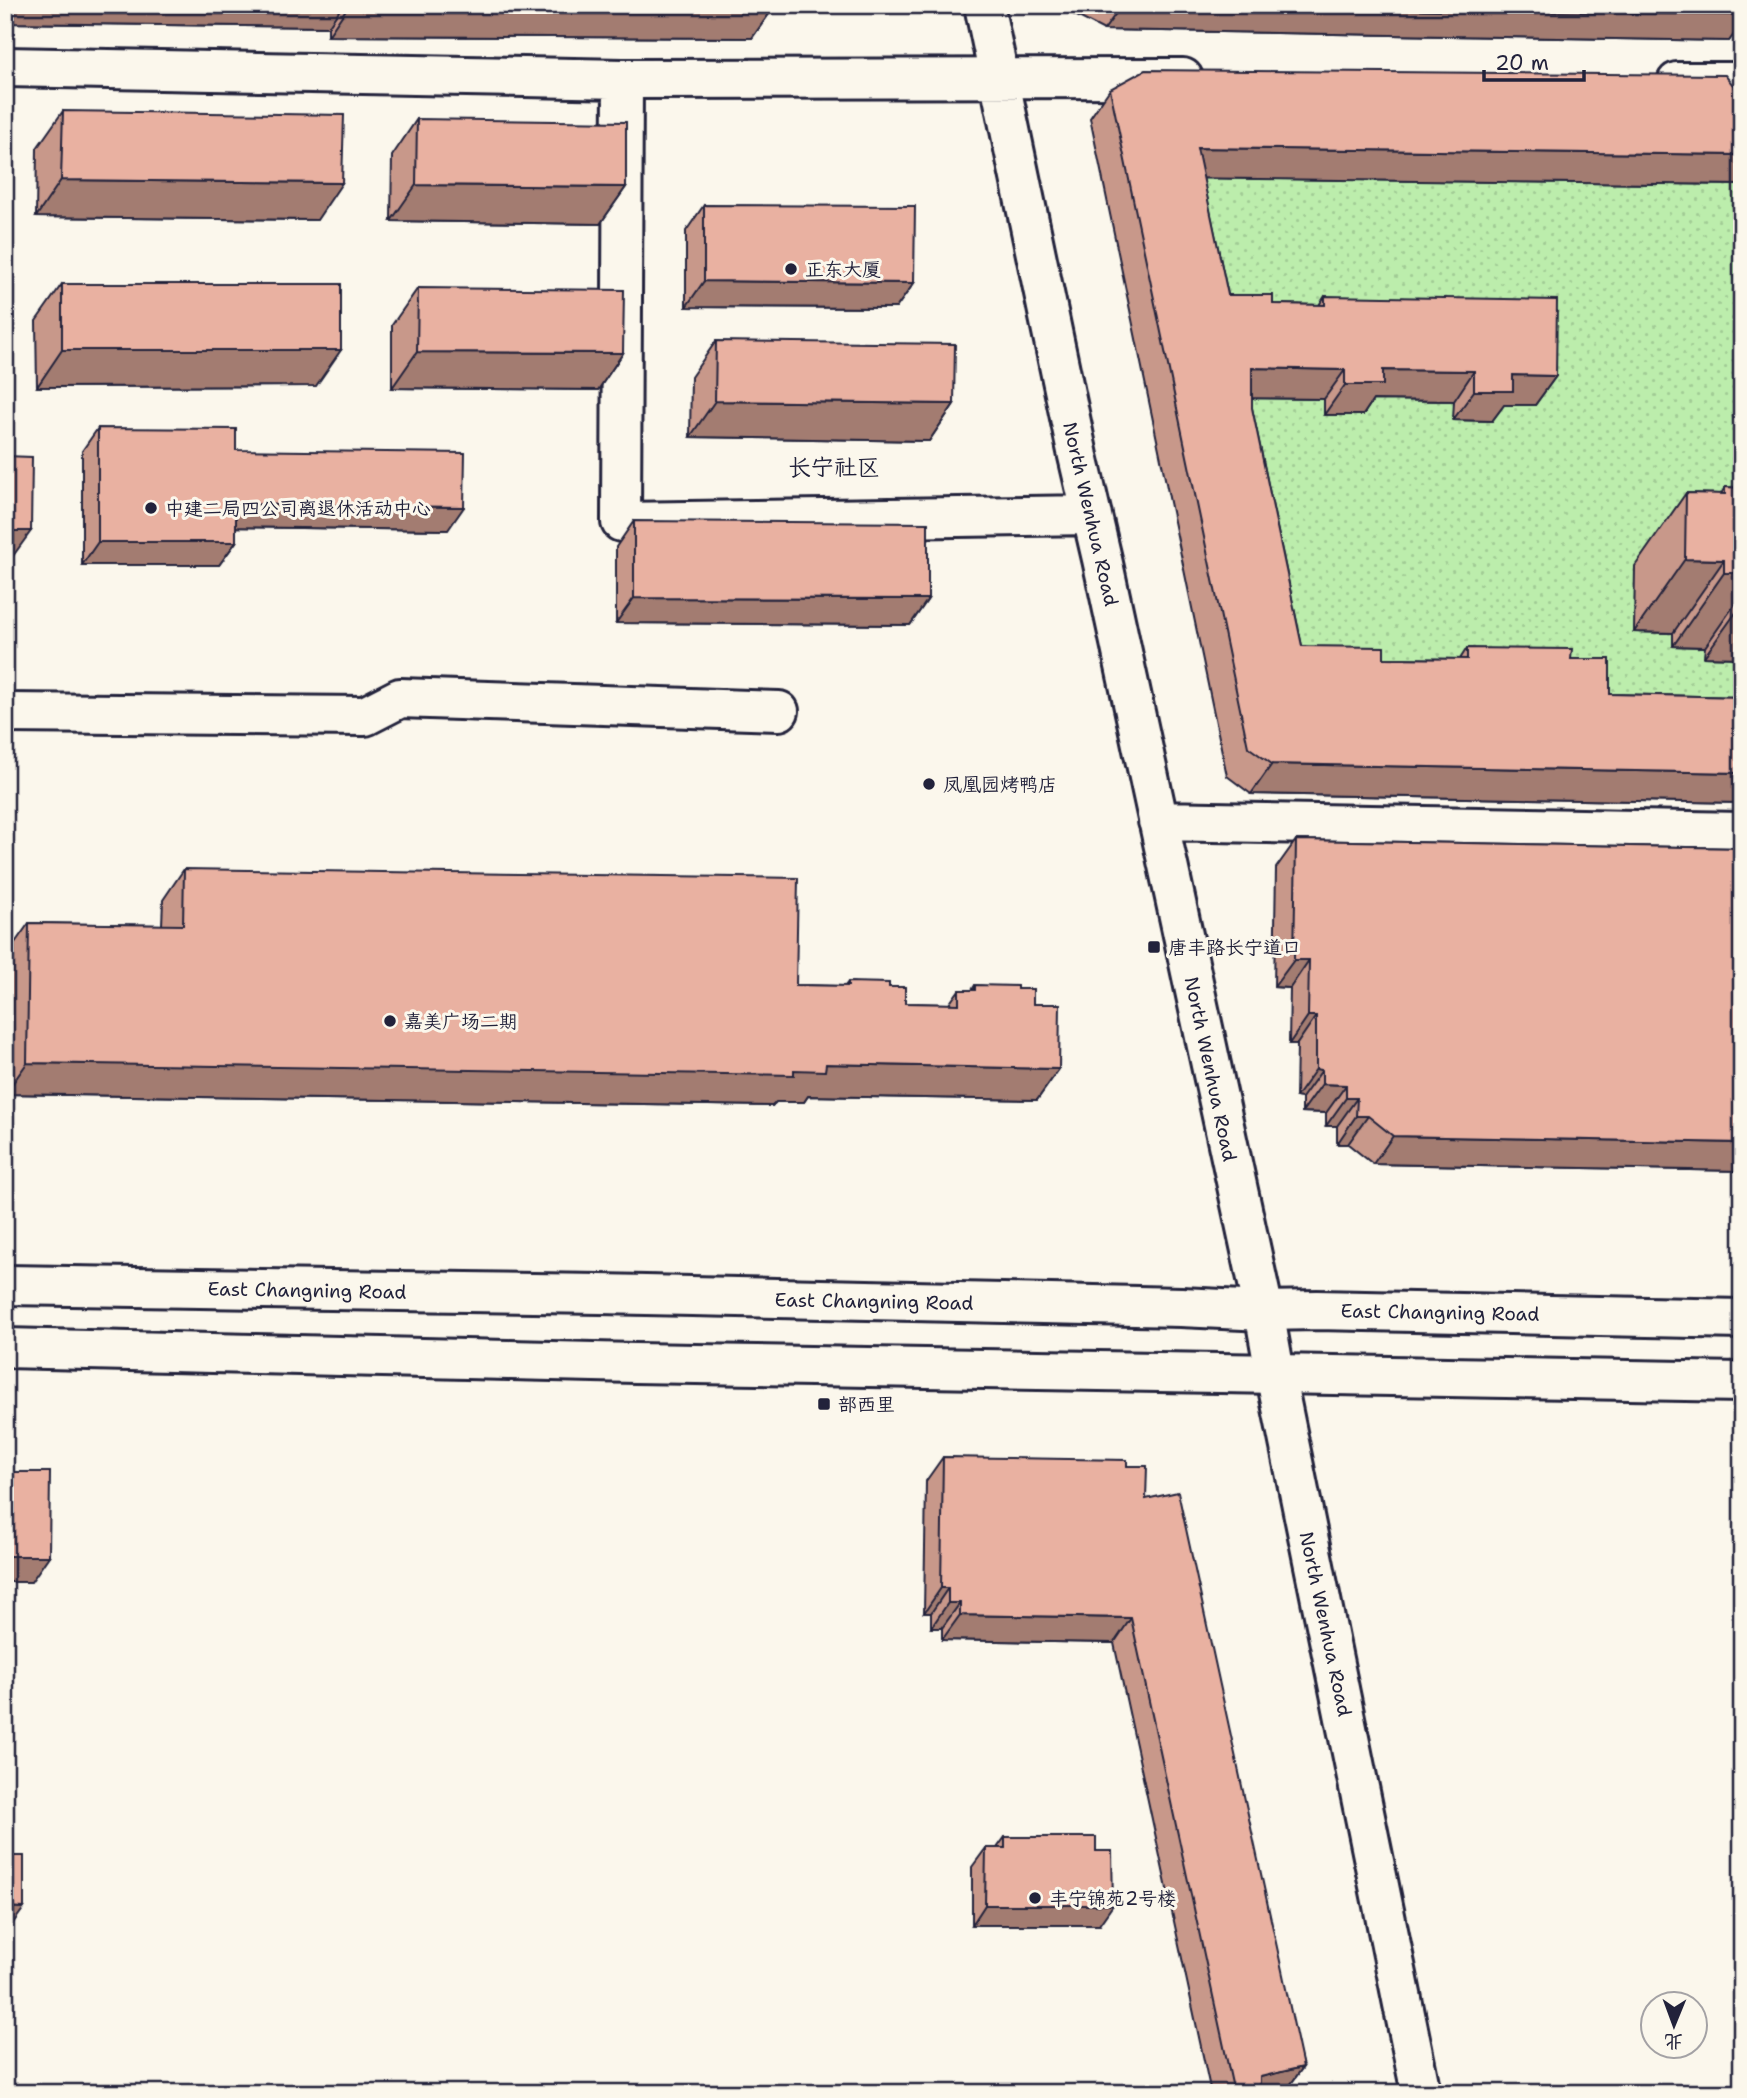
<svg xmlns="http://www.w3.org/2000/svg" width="1747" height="2098" font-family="'Shantell Sans','LXGW WenKai TC',sans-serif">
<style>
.grass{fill:url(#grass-dots);stroke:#6f8874;stroke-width:2}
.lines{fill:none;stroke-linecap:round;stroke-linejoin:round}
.minor-casing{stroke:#22223b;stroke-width:44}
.major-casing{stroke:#22223b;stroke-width:44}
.minor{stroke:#fbf7ec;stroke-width:38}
.major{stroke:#fbf7ec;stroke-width:38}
.wall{fill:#c8988a;stroke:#22223b;stroke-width:2}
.shaded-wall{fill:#a37c71;stroke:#22223b;stroke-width:2}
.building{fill:#e9b1a1;stroke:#22223b;stroke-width:2}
.poi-dot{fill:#22223b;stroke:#fbf7ec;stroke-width:2.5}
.labels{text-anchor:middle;stroke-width:6;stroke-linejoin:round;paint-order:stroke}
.poi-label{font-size:19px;fill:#22223b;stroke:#fbf7ec;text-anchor:start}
.street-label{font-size:19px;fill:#22223b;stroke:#fbf7ec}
.quarter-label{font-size:23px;fill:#22223b;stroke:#fbf7ec}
</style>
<defs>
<pattern id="grass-dots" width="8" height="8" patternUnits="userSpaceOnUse" patternTransform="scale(1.75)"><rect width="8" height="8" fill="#bcedac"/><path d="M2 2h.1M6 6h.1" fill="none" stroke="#a1cb95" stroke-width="1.8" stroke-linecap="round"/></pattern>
</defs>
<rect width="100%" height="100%" fill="#fbf7ec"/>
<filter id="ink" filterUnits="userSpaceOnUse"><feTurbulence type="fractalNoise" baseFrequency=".0143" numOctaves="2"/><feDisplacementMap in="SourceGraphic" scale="14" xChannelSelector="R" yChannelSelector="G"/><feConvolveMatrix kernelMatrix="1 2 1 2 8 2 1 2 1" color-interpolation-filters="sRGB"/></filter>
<g filter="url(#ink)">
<path class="grass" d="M 1158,167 L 1742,178 L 1742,776 L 1300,767 Z"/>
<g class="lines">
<g class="minor-casing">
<path id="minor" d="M 984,5 L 1078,456 L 1102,559 L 1264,1311 L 1275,1373 L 1421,2093
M 5,67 L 623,79 L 1183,78
M 623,79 L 621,522 L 1092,515
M 1677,82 L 1742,82
M 5,713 L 365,716 L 400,698 L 779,711
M 1158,821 L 1742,832"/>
</g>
<g class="major-casing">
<path id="major" d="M 5,1285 L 600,1294 L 1181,1307 L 1264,1311 L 1317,1310 L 1742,1319
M 5,1348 L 635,1363 L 1742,1382"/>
</g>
<use href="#minor" class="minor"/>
<use href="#major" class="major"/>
</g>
<path class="wall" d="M 5,5 L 774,5 L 774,7 L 752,38 L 328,36 L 328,27 L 5,23 Z
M 1068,5 L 1742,5 L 1742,26 L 1740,26 L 1729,41 L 1104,30 L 1069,12 Z
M 1110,89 L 1742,185 L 1203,178 L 1228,295 L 1273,304 L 1319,305 L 1325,296 L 1556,376 L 1535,405 L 1504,405 L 1492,421 L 1453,420 L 1454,401 L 1373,400 L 1363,415 L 1324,415 L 1324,399 L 1252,398 L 1252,408 L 1302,646 L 1384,658 L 1460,659 L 1467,648 L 1571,659 L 1610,694 L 1742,697 L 1742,803 L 1251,794 L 1227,776 L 1090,118 Z
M 63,111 L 317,220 L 36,217 L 37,148 Z
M 417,119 L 626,187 L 600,224 L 391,221 L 392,156 Z
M 704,205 L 914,283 L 896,308 L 686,307 L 686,231 Z
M 62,284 L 316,386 L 37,387 L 36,321 Z
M 418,288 L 623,353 L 598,390 L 392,388 L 392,325 Z
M 716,341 L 954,404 L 929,441 L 690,437 L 691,377 Z
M 98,428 L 236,450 L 448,530 L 236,527 L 236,542 L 219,565 L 82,565 L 82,451 Z
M 1725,487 L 1742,488 L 1742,658 L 1704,657 L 1705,647 L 1673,646 L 1673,633 L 1634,632 L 1635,566 L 1686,493 L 1721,494 Z
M 634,521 L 928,599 L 910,625 L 616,623 L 616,547 Z
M 1296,840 L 1742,848 L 1742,1171 L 1373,1164 L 1348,1144 L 1337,1144 L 1337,1126 L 1326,1126 L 1326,1113 L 1302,1112 L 1302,1098 L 1296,1097 L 1297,1044 L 1289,1044 L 1290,988 L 1274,987 L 1276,868 Z
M 184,869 L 796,985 L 845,986 L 848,982 L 889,987 L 905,1003 L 949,1004 L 959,990 L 972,990 L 975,985 L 1017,989 L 1033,1004 L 1059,1069 L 1037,1100 L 808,1096 L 804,1102 L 776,1102 L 772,1106 L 5,1094 L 7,954 L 29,923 L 162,925 L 163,900 Z
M 943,1457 L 1127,1466 L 1146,1499 L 1303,2067 L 1285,2092 L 1211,2093 L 1114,1643 L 942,1640 L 942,1628 L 931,1628 L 931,1613 L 924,1613 L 926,1481 Z
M 1005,1837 L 1099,1925 L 972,1925 L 972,1867 L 986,1848 L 997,1848 Z"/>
<path class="shaded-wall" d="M 5,5 L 343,5 L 328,27 L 5,23 Z
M 349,5 L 455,5 L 774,7 L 752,38 L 328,36 Z
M 1122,5 L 1742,8 L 1742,26 L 1740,26 L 1729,41 L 1104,30 Z
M 1197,148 L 1742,155 L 1742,185 L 1176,178 Z
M 61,180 L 342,183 L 317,220 L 36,217 Z
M 416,185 L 626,187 L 600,224 L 391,221 Z
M 704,281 L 914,283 L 896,308 L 686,307 Z
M 62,350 L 341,350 L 316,386 L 37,387 Z
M 417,352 L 623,353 L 598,390 L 392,388 Z
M 1252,368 L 1345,370 L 1324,399 L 1232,398 Z
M 1383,370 L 1474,371 L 1454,401 L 1373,400 L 1363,415 L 1324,415 L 1345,385 Z
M 1513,375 L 1556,376 L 1535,405 L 1504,405 L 1492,421 L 1453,420 L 1474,391 Z
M 715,401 L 954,404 L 929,441 L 690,437 Z
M 236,504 L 464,507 L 448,530 L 220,527 Z
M 5,531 L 31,531 L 5,567 Z
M 98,542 L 236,542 L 219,565 L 82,565 Z
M 1685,559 L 1724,560 L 1673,633 L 1634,632 Z
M 1724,573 L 1742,573 L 1742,594 L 1705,647 L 1673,646 Z
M 634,598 L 928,599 L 910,625 L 616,623 Z
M 1742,604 L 1742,658 L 1704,657 Z
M 1272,764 L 1742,773 L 1742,803 L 1251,794 Z
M 1294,960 L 1309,960 L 1290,988 L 1274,987 Z
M 1308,1016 L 1316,1016 L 1297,1044 L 1289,1044 Z
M 27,1063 L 794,1070 L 826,1064 L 1059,1069 L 1037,1100 L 808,1096 L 804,1102 L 776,1102 L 772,1106 L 5,1094 Z
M 1316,1069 L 1322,1070 L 1302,1098 L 1296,1097 Z
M 1322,1084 L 1346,1085 L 1326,1113 L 1302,1112 Z
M 1346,1098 L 1357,1098 L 1337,1126 L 1326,1126 Z
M 1356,1116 L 1368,1116 L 1348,1144 L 1337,1144 Z
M 1393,1136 L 1742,1143 L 1742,1171 L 1373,1164 Z
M 5,1556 L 49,1556 L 31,1582 L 5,1582 Z
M 941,1588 L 948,1588 L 931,1613 L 924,1613 Z
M 948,1603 L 960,1603 L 942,1628 L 931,1628 Z
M 960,1615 L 1131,1618 L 1114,1643 L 942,1640 Z
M 985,1905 L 1113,1905 L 1099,1925 L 972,1925 Z
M 5,1907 L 24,1908 L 5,1934 Z
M 1303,2067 L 1285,2092 L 1249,2093 L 1260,2077 Z"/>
<path class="building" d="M 455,5 L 774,5 L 774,7 Z
M 1136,5 L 1742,5 L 1742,15 Z
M 1145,70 L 1725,75 L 1742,96 L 1742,155 L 1197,148 L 1228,295 L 1273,295 L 1273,304 L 1325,305 L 1325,296 L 1557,300 L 1556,376 L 1513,375 L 1513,391 L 1474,391 L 1474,371 L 1383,370 L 1383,385 L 1345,385 L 1345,370 L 1252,368 L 1252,408 L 1302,646 L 1384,647 L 1384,658 L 1467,659 L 1467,648 L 1572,649 L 1571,659 L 1610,659 L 1610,694 L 1742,697 L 1742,773 L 1272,764 L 1248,747 L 1110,89 Z
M 63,111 L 344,115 L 342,183 L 61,180 Z
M 417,119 L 626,122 L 626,187 L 416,185 Z
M 704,205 L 915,206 L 914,283 L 704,281 Z
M 62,284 L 341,284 L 341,350 L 62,350 Z
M 418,288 L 624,290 L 623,353 L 417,352 Z
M 716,341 L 955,344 L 954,404 L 715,401 Z
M 98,428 L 236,429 L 236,450 L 465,453 L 464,507 L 236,504 L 236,542 L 98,542 Z
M 5,456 L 32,457 L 31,531 L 5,531 Z
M 1725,487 L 1742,488 L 1742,573 L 1724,573 L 1724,560 L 1685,559 L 1686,493 L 1725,494 Z
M 634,521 L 928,523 L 928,599 L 634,598 Z
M 1296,840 L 1742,848 L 1742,1143 L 1393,1136 L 1368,1116 L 1356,1116 L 1357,1098 L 1346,1098 L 1346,1085 L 1322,1084 L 1322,1070 L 1316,1069 L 1316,1016 L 1308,1016 L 1309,960 L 1294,960 Z
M 184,869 L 798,878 L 796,985 L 848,986 L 848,982 L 889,983 L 889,987 L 905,987 L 905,1003 L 959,1004 L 959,990 L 975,990 L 975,985 L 1017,986 L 1017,989 L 1033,989 L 1033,1004 L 1060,1004 L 1059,1069 L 826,1064 L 825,1071 L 794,1070 L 794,1075 L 27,1063 L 29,923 L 183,925 Z
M 943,1457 L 1127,1460 L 1127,1466 L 1147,1466 L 1146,1499 L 1178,1492 L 1303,2067 L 1260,2077 L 1260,2093 L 1234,2093 L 1131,1618 L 960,1615 L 960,1603 L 948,1603 L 948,1588 L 941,1588 Z
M 5,1472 L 50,1472 L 49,1556 L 5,1556 Z
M 1005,1837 L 1096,1837 L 1096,1851 L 1112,1851 L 1113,1905 L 985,1905 L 986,1848 L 1005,1848 Z
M 5,1856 L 24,1856 L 24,1908 L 5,1907 Z"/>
</g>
<g class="poi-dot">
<circle cx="791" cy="269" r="7"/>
<circle cx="151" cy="508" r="7"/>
<circle cx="929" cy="784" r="7"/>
<rect x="1147" y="940" width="14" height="14" rx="3.5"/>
<circle cx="390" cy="1021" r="7"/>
<rect x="817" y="1397" width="14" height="14" rx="3.5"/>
<circle cx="1035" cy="1898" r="7"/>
</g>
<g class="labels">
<g class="poi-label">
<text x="805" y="276">正东大厦</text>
<text x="165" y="515">中建二局四公司离退休活动中心</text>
<text x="943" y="791">凤凰园烤鸭店</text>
<text x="1168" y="954">唐丰路长宁道口</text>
<text x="404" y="1028">嘉美广场二期</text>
<text x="838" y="1411">部西里</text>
<text x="1049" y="1905">丰宁锦苑2号楼</text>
</g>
<g class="street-label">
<text transform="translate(1091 514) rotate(77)" y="7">North Wenhua Road</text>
<text transform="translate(1211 1069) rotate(78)" y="7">North Wenhua Road</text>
<text transform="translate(307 1290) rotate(1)" y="7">East Changning Road</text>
<text transform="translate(874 1301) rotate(1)" y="7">East Changning Road</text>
<text transform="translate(1440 1312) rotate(1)" y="7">East Changning Road</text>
<text transform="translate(1326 1624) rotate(78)" y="7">North Wenhua Road</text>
</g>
<g class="quarter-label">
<text x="834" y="475">长宁社区</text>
</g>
</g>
<rect width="1747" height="2098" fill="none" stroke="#fbf7ec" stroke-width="28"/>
<rect x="14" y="14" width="1719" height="2070" fill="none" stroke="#22223b" stroke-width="2.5" filter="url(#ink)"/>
<g transform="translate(1674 2025) rotate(181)"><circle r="33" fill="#fbf7ec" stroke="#a4a2a5" stroke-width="2"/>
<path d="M0-5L12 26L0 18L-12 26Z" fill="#22223b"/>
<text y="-10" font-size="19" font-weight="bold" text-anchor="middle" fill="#22223b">北</text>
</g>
<path d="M1484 70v10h100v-10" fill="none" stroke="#22223b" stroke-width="3.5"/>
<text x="1495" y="70" font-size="21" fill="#22223b" stroke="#fbf7ec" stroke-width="5" paint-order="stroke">20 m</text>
</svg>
